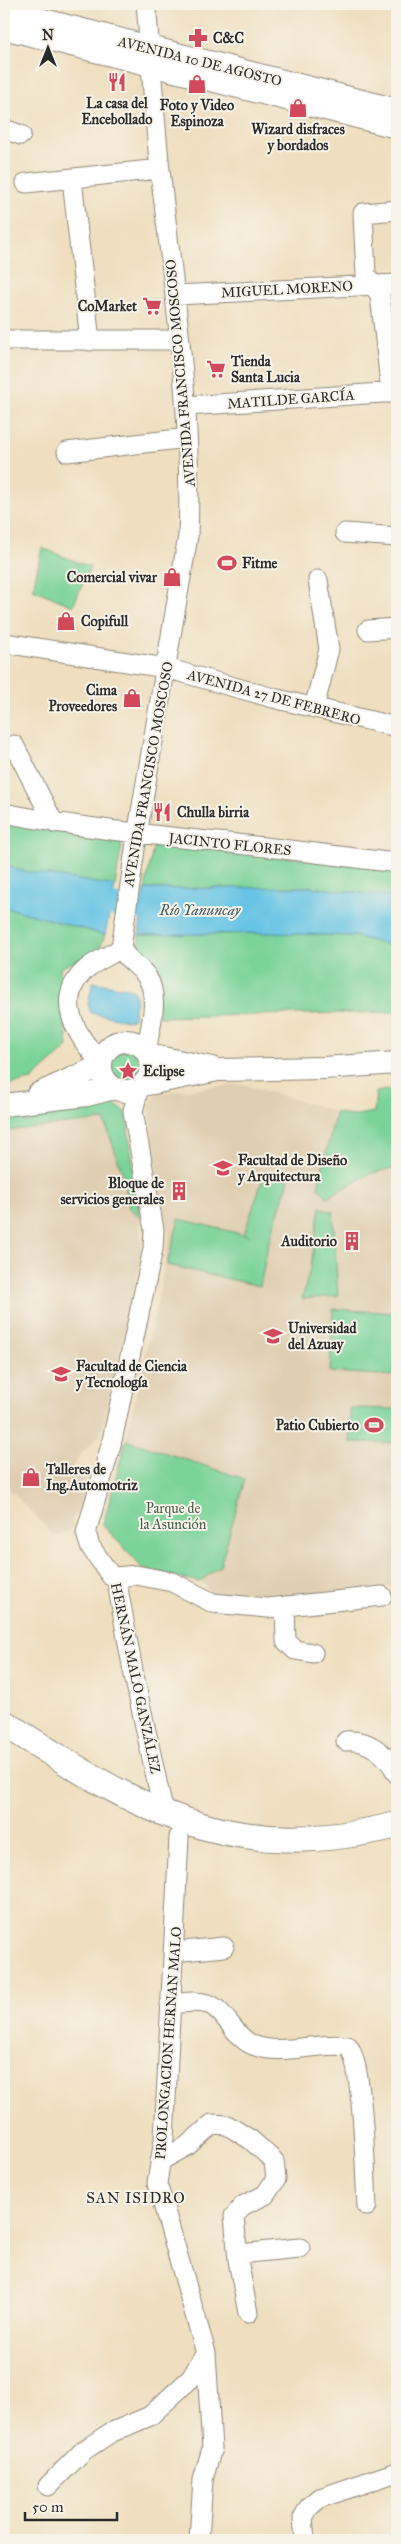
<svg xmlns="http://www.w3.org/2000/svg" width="401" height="2544" font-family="'IM FELL Great Primer',serif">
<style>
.built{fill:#dfceb1}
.green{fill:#7ad399;stroke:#527f62}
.water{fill:#66c4e4;stroke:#487888}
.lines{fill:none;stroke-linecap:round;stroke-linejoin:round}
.river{stroke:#66c4e4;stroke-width:22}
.minor-casing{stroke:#8d8576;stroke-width:21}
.major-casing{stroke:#8d8576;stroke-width:24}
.highway-casing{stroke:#8d8576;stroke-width:28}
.minor{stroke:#fff;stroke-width:19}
.major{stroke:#fff;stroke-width:22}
.highway{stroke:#fff;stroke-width:26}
.labels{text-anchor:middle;stroke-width:4;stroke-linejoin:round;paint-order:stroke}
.poi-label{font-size:14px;font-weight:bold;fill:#2b2b2b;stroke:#f7f3e8;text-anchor:start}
.street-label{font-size:14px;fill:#2b2b2b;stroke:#f7f3e8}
.park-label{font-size:14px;fill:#435d4c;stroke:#f7f3e8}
.water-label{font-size:15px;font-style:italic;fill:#3d5962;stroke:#f7f3e8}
.neighbourhood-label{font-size:15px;letter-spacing:1px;fill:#2b2b2b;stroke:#f7f3e8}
</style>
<rect width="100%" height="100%" fill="#f7f3e8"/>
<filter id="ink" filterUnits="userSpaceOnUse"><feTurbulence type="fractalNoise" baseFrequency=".02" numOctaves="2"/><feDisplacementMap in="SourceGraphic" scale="10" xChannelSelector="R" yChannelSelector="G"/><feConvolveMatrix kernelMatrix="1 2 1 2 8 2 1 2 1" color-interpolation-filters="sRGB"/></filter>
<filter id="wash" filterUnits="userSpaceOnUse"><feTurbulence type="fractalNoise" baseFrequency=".0096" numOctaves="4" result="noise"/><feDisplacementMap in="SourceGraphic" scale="20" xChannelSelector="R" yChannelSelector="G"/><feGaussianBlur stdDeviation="1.12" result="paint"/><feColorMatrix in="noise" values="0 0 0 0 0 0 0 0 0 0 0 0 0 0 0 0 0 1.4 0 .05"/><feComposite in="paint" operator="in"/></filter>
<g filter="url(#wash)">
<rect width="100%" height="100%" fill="#efdfc0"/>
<path class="built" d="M 243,1084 L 351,1116 L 374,1112 L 376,1092 L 397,1088 L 397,1586 L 283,1601 L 210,1597 L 206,1586 L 199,1582 L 143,1569 L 103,1525 L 126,1440 L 161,1285 L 169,1234 L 161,1207 L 149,1105 L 157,1093 Z
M 108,1102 L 116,1104 L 140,1217 L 141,1259 L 101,1434 L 82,1453 L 72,1467 L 86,1480 L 87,1487 L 83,1503 L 71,1521 L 78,1526 L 55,1537 L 4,1483 L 4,1116 Z"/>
<path class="green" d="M 42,548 L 90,567 L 73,606 L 33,589 Z
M 4,822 L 116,839 L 122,844 L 115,886 L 17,870 L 4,862 Z
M 154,843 L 397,869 L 397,897 L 310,887 L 145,889 Z
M 4,907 L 105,935 L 99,950 L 60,968 L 68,1047 L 32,1080 L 4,1086 Z
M 272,933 L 354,936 L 397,947 L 397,1012 L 159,1017 L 156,976 L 137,950 L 139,935 Z
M109 1067a17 17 0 1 1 34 0a17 17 0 1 1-34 0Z
M 397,1088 L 397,1119 L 391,1121 L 397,1167 L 369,1174 L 327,1197 L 318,1187 L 336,1112 L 351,1116 L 374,1112 L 376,1092 Z
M 97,1102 C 110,1101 116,1104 126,1113 L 140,1217 L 129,1208 L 122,1171 L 104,1120 L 4,1131 L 4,1116 Z
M 264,1175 L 289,1179 L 269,1241 L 260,1286 L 167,1265 L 179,1219 L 250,1236 L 244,1234 Z
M 320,1207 L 333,1212 L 338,1296 L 302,1299 L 311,1265 Z
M 333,1309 L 397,1313 L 397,1376 L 330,1372 Z
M 350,1408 L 397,1409 L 397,1443 L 350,1442 Z
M 126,1440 L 245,1479 L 220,1566 L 199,1582 L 143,1569 L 103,1525 Z"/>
<path class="water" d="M 4,862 L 17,870 L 115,886 L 105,935 L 4,907 Z
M 310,887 L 397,897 L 397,947 L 354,936 L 272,933 L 139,935 L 145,889 Z
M 93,982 L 132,989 L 136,996 L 133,1019 L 127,1020 L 91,1013 L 88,1004 Z"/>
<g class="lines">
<path class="river" d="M 81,902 L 173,912"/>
</g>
</g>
<g filter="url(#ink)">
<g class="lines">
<g class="minor-casing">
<path id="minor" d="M 146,4 C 151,59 154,115 160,170 C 174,292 193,414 188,536 L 137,835 L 121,948 C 128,962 140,966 147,977 C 160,997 150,1029 146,1051
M 4,129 L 21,135
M 72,179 L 90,341
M 26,183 L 160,169
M 176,295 L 397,284
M 4,340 L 180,340
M 391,393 L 380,295 L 366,275 L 363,213 L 397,210
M 186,406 L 397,392
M 67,452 L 187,438
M 345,533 L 397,537
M 368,630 L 397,628
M 4,643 L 166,668 L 273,698 L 397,727
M 314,708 L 329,649 L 318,580
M 14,745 L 54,823
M 4,813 C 84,829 164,836 246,845 C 296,850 347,857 397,863
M 101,1063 C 75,1034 51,996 90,966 C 100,959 111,955 121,948
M 139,1088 L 133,1111 L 154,1230 L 153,1249 L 111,1445 L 86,1533 L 90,1546 L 111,1576 L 116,1577 L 133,1671 L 164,1814
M 116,1577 L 136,1575 L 172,1582 L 213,1603 L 268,1608 L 382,1596
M 285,1606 L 286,1641 L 295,1650 L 313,1653
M 346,1741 C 369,1739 387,1754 397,1774
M 179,1837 L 164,2139 L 157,2183 L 206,2353 L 212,2448 L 203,2480 L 199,2540
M 173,1952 L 224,1947
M 170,2004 C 182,2003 196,2000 208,2004 C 225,2009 234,2038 253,2045 C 281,2057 319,2041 348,2046 C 364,2064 365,2176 367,2206
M 160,2161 L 187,2146 L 212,2124 L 227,2125 L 251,2140 L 274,2161 L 276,2179 L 265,2195 L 244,2205 L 234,2216 L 238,2260 L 248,2313
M 238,2254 L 300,2248
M 48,2486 L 83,2451 L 110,2433 L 150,2416 L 191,2378 L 206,2353
M 305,2540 L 303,2518 L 309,2507 L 320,2498 L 397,2472"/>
</g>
<g class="major-casing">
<path id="major" d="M 4,10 L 397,110
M 4,28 L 397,127
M101 1066a25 25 0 1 1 50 0a25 25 0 1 1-50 0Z
M 148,1055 L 212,1068
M 143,1085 L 218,1070 L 323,1068 L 397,1063
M 38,1094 L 100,1066
M 4,1105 L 87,1095 L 114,1088"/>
</g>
<g class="highway-casing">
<path id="highway" d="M 4,1723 C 140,1810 230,1866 397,1825"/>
</g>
<use href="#minor" class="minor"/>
<use href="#major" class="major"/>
<use href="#highway" class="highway"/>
</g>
</g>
<defs>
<g id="pharmacy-bare" transform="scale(1.5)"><path d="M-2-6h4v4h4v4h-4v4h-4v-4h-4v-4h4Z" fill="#d1495b" stroke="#f7f3e8" stroke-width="2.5" paint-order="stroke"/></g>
<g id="restaurant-bare" transform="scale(1.5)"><path d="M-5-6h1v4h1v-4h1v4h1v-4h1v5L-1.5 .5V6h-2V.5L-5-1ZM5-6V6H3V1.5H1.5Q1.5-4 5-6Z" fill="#d1495b" stroke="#f7f3e8" stroke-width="2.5" paint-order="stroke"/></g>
<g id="shop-bare" transform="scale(1.5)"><path d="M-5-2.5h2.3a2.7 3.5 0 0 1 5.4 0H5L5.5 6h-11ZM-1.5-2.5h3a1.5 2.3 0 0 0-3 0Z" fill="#d1495b" stroke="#f7f3e8" stroke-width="2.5" paint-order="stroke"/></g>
<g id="supermarket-bare" transform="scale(1.5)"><path d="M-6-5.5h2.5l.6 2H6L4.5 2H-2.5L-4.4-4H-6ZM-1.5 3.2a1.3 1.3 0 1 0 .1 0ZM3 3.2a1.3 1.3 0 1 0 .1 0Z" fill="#d1495b" stroke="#f7f3e8" stroke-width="2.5" paint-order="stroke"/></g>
<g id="stadium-bare" transform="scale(1.5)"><path d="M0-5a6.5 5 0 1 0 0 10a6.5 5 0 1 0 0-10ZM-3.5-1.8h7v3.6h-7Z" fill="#d1495b" stroke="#f7f3e8" stroke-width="2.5" paint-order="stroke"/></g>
<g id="sight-bare" transform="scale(1.5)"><path d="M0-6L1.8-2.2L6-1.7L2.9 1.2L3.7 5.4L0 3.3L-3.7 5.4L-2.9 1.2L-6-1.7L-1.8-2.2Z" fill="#d1495b" stroke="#f7f3e8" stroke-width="2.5" paint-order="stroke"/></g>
<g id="university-bare" transform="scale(1.5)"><path d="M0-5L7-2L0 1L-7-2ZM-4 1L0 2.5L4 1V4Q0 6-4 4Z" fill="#d1495b" stroke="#f7f3e8" stroke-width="2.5" paint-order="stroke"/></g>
<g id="building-bare" transform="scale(1.5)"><path d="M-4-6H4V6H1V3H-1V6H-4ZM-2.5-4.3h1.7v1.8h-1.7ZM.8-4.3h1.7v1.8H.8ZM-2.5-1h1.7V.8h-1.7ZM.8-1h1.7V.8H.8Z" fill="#d1495b" stroke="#f7f3e8" stroke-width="2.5" paint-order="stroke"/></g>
</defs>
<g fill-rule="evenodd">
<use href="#pharmacy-bare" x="198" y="38"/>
<use href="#restaurant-bare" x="117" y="82"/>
<use href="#shop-bare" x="197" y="84"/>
<use href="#shop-bare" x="298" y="108"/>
<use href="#supermarket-bare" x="152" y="306"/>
<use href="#supermarket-bare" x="216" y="369"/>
<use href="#stadium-bare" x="227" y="563"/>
<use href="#shop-bare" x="172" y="577"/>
<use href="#shop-bare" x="66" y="621"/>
<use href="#shop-bare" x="132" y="698"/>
<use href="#restaurant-bare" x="162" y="812"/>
<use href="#sight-bare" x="128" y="1071"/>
<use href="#university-bare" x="223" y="1168"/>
<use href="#building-bare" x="179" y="1191"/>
<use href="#building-bare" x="352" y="1241"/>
<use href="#university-bare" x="273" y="1336"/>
<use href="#university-bare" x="61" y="1374"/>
<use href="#stadium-bare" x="374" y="1425"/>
<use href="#shop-bare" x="31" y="1477"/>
</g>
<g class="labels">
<g class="poi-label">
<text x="213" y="43">C&amp;C</text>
<text x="117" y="108" text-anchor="middle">La casa del<tspan x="117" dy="16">Encebollado</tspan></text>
<text x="197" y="110" text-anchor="middle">Foto y Video<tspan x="197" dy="16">Espinoza</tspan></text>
<text x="298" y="134" text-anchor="middle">Wizard disfraces<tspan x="298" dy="16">y bordados</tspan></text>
<text x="137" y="311" text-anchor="end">CoMarket</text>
<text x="231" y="366">Tienda<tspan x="231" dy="16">Santa Lucia</tspan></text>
<text x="242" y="568">Fitme</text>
<text x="157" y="582" text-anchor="end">Comercial vivar</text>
<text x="81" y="626">Copifull</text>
<text x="117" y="695" text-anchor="end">Cima<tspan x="117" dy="16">Proveedores</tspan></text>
<text x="177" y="817">Chulla birria</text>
<text x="143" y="1076">Eclipse</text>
<text x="238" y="1165">Facultad de Diseño<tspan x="238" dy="16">y Arquitectura</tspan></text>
<text x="164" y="1188" text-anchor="end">Bloque de<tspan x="164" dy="16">servicios generales</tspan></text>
<text x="337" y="1246" text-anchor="end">Auditorio</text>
<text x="288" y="1333">Universidad<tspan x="288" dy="16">del Azuay</tspan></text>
<text x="76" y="1371">Facultad de Ciencia<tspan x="76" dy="16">y Tecnología</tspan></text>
<text x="359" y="1430" text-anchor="end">Patio Cubierto</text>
<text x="46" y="1474">Talleres de<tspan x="46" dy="16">Ing.Automotriz</tspan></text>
</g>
<g class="street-label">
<text transform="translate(200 61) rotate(14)" y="5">AVENIDA 10 DE AGOSTO</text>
<text transform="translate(287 289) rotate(-3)" y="5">MIGUEL MORENO</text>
<text transform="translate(180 373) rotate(-95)" y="5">AVENIDA FRANCISCO MOSCOSO</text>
<text transform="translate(291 399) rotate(-4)" y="5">MATILDE GARCÍA</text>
<text transform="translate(274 697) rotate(15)" y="5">AVENIDA 27 DE FEBRERO</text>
<text transform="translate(148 774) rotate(-80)" y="5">AVENIDA FRANCISCO MOSCOSO</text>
<text transform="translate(230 844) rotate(6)" y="5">JACINTO FLORES</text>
<text transform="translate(136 1678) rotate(78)" y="5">HERNÁN MALO GANZÁLEZ</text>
<text transform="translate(168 2043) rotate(-86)" y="5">PROLONGACION HERNAN MALO</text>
</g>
<g class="park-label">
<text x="173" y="1513">Parque de<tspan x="173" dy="16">la Asunción</tspan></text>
</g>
<g class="water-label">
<text x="200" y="915">Río Yanuncay</text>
</g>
<g class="neighbourhood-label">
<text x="136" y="2203">SAN ISIDRO</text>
</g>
</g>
<rect width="401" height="2544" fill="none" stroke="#f7f3e8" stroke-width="20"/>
<g transform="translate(48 48)" stroke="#f7f3e8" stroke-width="4" paint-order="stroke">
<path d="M0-4L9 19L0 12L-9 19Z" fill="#2b2b2b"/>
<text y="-8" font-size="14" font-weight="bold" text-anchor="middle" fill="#2b2b2b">N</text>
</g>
<path d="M25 2512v8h92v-8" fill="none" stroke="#2b2b2b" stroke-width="2.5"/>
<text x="32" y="2512" font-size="15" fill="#2b2b2b" stroke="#f7f3e8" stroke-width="4" paint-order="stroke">50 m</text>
</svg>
